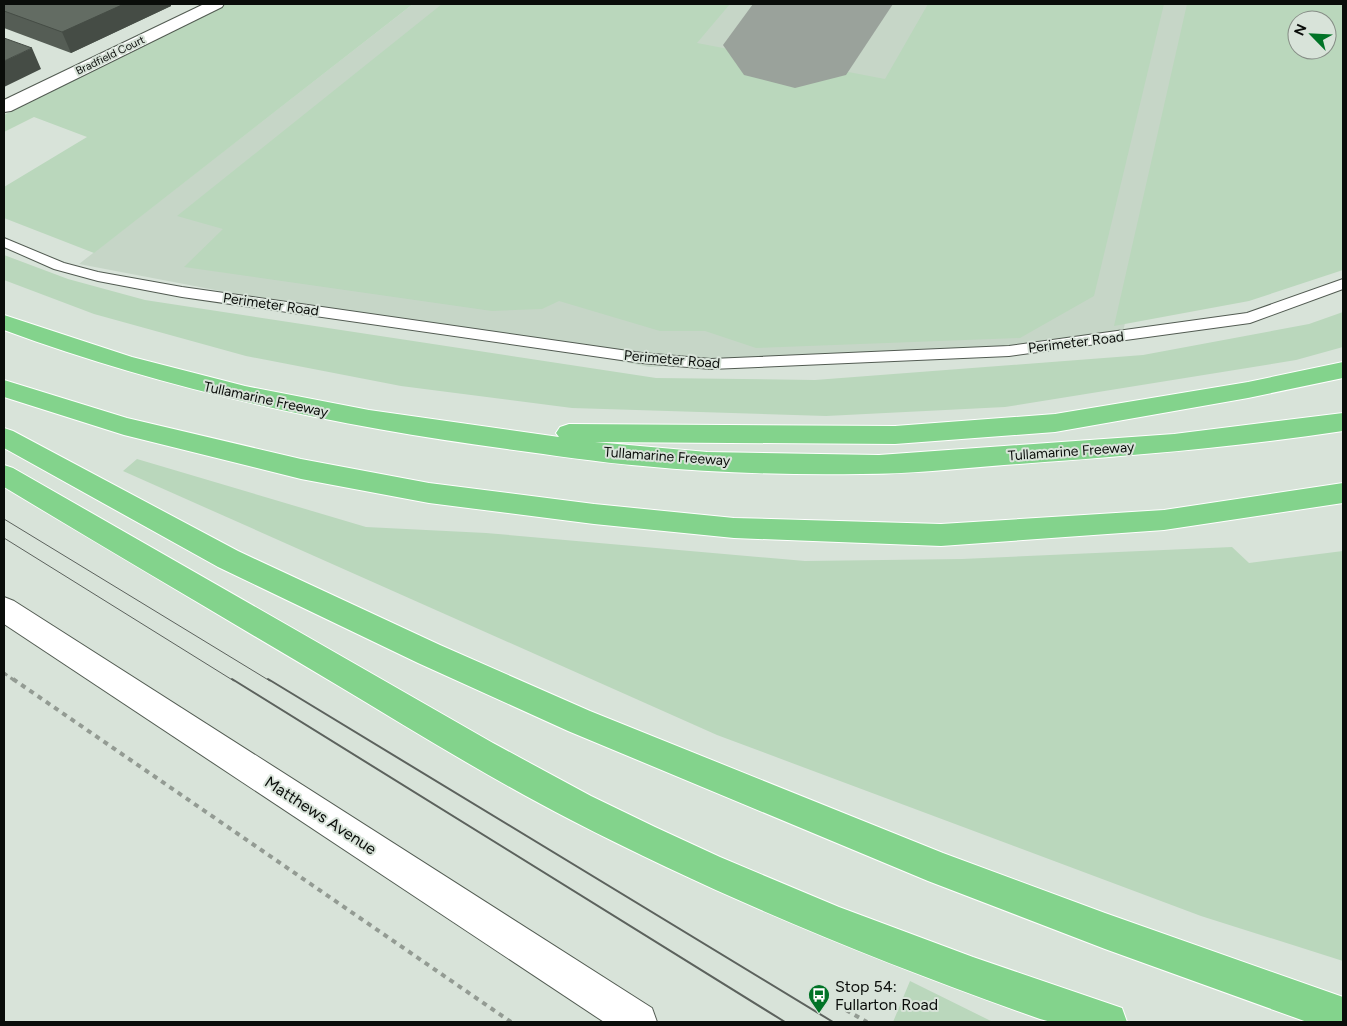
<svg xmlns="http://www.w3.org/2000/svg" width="1347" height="1026" font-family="Figtree,sans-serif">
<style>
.built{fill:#c6d6c7}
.green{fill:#bad7bc;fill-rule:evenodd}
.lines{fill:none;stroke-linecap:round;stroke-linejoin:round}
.runway{fill:#9aa29b;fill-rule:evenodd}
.lane-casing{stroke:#525b52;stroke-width:2}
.street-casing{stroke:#525b52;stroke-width:2}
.secondary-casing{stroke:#525b52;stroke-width:2}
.highway-casing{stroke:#fff;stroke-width:2}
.path-far1{stroke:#939b93;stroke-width:3;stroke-dasharray:4 4;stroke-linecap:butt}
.path{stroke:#939b93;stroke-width:4;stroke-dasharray:5 5;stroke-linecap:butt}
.lane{fill:#fff;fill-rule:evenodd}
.street{fill:#fff;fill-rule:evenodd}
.secondary{fill:#fff;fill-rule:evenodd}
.highway{fill:#83d38c;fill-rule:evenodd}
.tram-far1{stroke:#5c625d;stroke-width:1}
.tram{stroke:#5c625d;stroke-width:2}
.wall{fill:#555d55}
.shaded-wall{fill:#454c45}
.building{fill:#636c63;stroke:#454c45}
.labels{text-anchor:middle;stroke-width:4;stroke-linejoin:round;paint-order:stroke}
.far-street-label{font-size:11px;fill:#0a0d0a;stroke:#d8e3d9}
.street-label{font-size:14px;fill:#0a0d0a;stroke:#d8e3d9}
.near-street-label{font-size:16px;fill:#0a0d0a;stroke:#d8e3d9}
.near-poi-label{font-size:16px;fill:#0a0d0a;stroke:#d8e3d9;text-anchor:start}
</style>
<rect width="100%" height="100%" fill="#d8e3d9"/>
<path class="built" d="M 413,4 L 1193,4 L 1122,337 L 1009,351 L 649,367 L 560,349 L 304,307 L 79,264 Z"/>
<path class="green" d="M 227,4 L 413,4 L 94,253 L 4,218 L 4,187 L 87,137 L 34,117 L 4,132 L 4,115 Z
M 442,4 L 730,4 L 697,43 L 885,79 L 928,4 L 1164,4 L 1094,296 L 1020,338 L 756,348 L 705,331 L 660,331 L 559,301 L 542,309 L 492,311 L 184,267 L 223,229 L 177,216 Z
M 1187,4 L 1343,4 L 1343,270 L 1249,301 L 1114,326 ZM 1297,20 L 1327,20 L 1327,50 L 1297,50 Z
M 4,255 L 68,279 L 145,300 L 656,378 L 815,380 L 1143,355 L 1309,324 L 1343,312 L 1343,347 L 1296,360 L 1005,407 L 826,416 L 572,408 L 401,386 L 246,356 L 94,314 L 4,280 Z
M 137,459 L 366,527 L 486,533 L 805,561 L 962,559 L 1232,547 L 1249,563 L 1343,551 L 1343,961 L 1201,916 L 717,735 L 123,471 Z
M 910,981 L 993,1022 L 893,1022 Z"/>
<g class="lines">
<path class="runway" d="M 753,4 L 893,4 L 846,75 L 795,88 L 744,75 L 723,45 Z"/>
<g class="lane-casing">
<path id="lane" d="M 4,238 L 64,263 L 98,272 L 182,287 L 642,353 L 711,359 L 1009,346 L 1247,313 L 1343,279 L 1343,289 L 1250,323 L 1009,356 L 711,369 L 642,363 L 182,297 L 98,281 L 54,269 L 4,247 Z"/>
</g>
<g class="street-casing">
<path id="street" d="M 204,4 L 224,4 L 222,7 L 11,111 L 4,112 L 4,100 Z"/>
</g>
<g class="secondary-casing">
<path id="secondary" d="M 4,597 L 14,601 L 652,1008 L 657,1022 L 604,1022 L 4,624 Z"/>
</g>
<g class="highway-casing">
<path id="highway" d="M 4,315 L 132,357 L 245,386 L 369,410 L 559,437 L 556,433 L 560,427 L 569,424 L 895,426 L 1055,414 L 1248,382 L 1343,362 L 1343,378 L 1248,398 L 1055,432 L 895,444 L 595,442 L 707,452 L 879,455 L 1174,434 L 1343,413 L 1343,431 C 1231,448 1117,457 1004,465 C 956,469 909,474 861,474 C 788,475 715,473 643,466 C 597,462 552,455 507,449 C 335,426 167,390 4,330 Z
M 4,380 L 127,418 L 301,459 L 429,483 L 594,504 L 734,518 L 941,524 L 1164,510 L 1343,483 L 1343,503 L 1164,530 L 941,546 L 734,538 L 594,524 L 429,503 L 301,479 L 124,435 L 4,397 Z
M 4,428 L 13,431 L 238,551 L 440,645 L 590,711 L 943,853 L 1105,913 L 1343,997 L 1343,1022 L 1307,1022 L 1105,949 L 928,881 L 568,731 L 418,663 L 218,567 L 4,448 Z
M 4,465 L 13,468 L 493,743 L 591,796 L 655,827 L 720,857 L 839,907 L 973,957 L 1122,1008 L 1127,1022 L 1051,1022 L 1040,1019 C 879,962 722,898 571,820 C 491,779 414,731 337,685 C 226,619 115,554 4,487 Z"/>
</g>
<path class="path-far1" d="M 4,673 L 15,681"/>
<path class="path" d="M 13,679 L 511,1022
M 846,1010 L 867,1022"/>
<use href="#lane" class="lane"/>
<use href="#street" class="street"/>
<use href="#secondary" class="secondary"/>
<use href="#highway" class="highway"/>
<path class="tram-far1" d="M 4,519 L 270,681
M 4,538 L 234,681"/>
<path class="tram" d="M 232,679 L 785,1022
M 268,679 L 833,1022"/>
</g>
<path class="wall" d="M 4,4 L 171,4 L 171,6 L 71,53 L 4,28 Z"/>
<path class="shaded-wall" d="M 124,4 L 171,4 L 171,6 L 71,53 L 62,32 Z
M 32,48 L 41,69 L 4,87 L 4,61 Z"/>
<path class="building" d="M 4,4 L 124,4 L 62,32 L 4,11 Z
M 4,38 L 32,48 L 4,61 Z"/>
<defs>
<g id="bus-pin" transform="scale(1.125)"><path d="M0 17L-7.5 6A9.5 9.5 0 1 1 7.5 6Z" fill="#007326" stroke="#d8e3d9"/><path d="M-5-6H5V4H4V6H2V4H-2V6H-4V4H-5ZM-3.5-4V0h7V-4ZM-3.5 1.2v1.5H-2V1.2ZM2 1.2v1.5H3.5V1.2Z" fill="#fff"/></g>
</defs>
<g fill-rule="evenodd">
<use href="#bus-pin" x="819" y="995"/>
</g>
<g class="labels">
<g class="far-street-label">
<text transform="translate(110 55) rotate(-26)" y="4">Bradfield Court</text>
</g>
<g class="street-label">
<text transform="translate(271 304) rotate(8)" y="5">Perimeter Road</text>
<text transform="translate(1076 342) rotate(-7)" y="5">Perimeter Road</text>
<text transform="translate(672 359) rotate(5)" y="5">Perimeter Road</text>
<text transform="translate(266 399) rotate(12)" y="5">Tullamarine Freeway</text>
<text transform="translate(1071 451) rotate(-4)" y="5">Tullamarine Freeway</text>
<text transform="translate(667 456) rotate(4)" y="5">Tullamarine Freeway</text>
</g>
<g class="near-street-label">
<text transform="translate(321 815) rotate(33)" y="6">Matthews Avenue</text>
</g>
<g class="near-poi-label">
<text x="835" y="992">Stop 54:<tspan x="835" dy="18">Fullarton Road</tspan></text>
</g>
</g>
<rect width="1347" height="1026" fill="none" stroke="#0a0d0a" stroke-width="10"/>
<g transform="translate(1312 35) rotate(294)"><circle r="24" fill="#d8e3d9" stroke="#868d86"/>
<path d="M0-4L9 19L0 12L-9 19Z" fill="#007326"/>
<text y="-8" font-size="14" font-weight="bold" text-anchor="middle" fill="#0a0d0a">N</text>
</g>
</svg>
